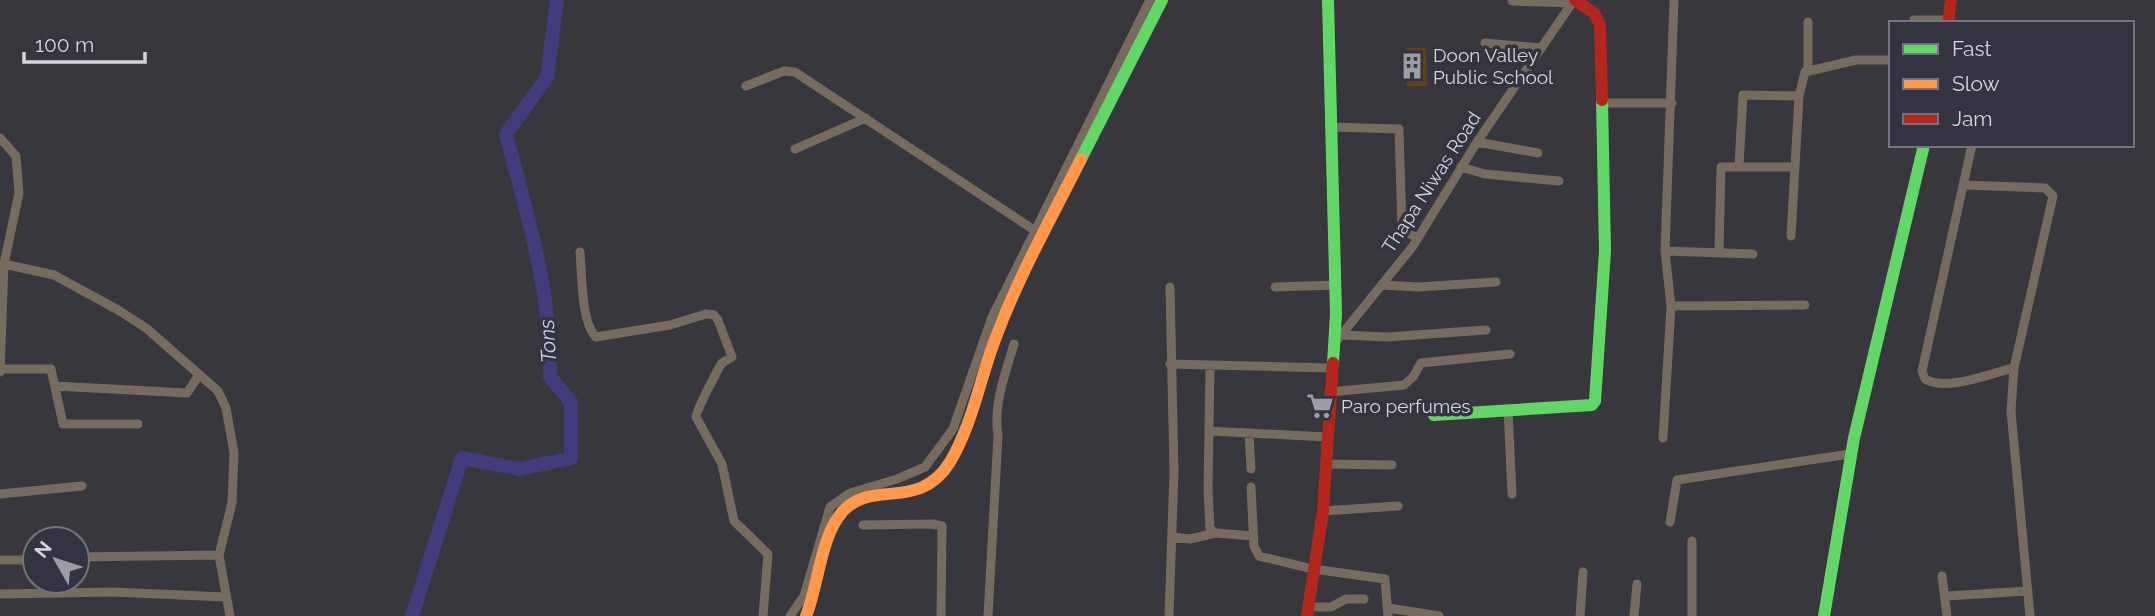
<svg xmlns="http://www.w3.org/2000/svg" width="2155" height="616" font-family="Raleway,sans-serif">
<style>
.grass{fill:#61401b}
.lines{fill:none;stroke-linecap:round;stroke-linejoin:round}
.river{stroke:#433c7c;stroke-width:14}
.street{stroke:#776a5e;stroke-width:9}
.fast{stroke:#63d668;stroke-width:12}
.slow{stroke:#ff974d;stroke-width:12}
.jam{stroke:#b3261e;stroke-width:12}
.labels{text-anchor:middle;stroke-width:7;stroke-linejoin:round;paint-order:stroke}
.poi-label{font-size:19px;fill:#d4d4dc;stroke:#343440;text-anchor:start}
.street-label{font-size:19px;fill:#d4d4dc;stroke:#343440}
.water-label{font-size:21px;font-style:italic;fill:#cac9f3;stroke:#343440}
</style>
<rect width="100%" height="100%" fill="#37373d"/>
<path class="grass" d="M 1406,48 L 1426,48 L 1427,86 L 1407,86 Z"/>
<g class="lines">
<path class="river" d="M 412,616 L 462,458 L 520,469 L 571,458 L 571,402 L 550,377 C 552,293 527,215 506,134 L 547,77 L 557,0"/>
<path class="street" d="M 1512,1 L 1572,3
M 1914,20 L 1949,20
M 1808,22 L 1808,69
M 1485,43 L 1541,48
M 746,86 L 784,71 L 795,72 L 1040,234
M 1603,103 L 1672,103
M 1330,127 L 1399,129 L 1402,230 L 1418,238
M 0,138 L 16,156 L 19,193 L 4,264 L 0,372
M 1477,142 L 1538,153
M 1972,145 L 1922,371 L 1925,379 C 1948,392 1990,373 2014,368
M 795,149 L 866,118
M 1739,165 L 1743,95 L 1799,96
M 1461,167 L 1485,174 L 1559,181
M 1964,185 L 2045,188 L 2053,196 L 2014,368 L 2011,411 L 2030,616
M 1791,236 L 1799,96 L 1805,72 L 1856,60 L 1891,60
M 1665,251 L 1753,254
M 1719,251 L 1721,167 L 1795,167
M 580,252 C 582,273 581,323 596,337 L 670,325 L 706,314 L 714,315 L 718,320 L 732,357 C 729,359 725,361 722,363 C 719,367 696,411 696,417 L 722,464 L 734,521 L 768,554 L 763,616
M 4,264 L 54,275 L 118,310 L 146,328 L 218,391 L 226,408 L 234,453 L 232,503 L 219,555 L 230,616
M 1382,285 L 1418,287 L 1496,282
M 1275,287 L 1336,285
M 1671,306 L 1805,305
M 1343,335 L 1387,337 L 1486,330
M 1334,344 L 1413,246 L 1477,142 L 1574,0
M 1170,364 L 1331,368
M 1210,367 L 1208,490 L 1210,529 L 1216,533 L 1253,536
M 0,369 L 51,369 L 63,424 L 138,424
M 55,386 L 187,393 L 199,375
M 1329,392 L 1404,385 L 1413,377 L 1421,363 L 1510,354
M 1508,409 L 1512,494
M 1209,431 L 1327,437
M 1249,433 L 1251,469
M 1663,438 L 1671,306 L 1665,251 L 1674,0
M 1325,464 L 1392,465
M 1251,487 L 1254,546 L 1259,556 L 1313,569 L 1385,579 L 1388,616
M 0,494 L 82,486
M 1323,511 L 1398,506
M 1670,522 L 1677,480 L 1850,454
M 863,525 L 933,524 L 942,526 L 941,616
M 1172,537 L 1190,539 L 1216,533
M 1692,541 L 1692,616
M 77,557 L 219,555
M 0,560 L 35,560
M 1942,576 L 1947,616
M 0,594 L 113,592 L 225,597
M 1947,596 L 2028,591
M 1308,607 L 1331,607 L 1346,599 L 1364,599
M 1388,608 L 1439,616
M 790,616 L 804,596 L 830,507 L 850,493 L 897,479 L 925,467 L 953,429 L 992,317 L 1150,0
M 988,616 L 998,436 C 993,404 1005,375 1014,344
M 1169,616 L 1174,472 L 1170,287
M 1580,616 L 1583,572
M 1634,616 L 1637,584"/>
<path class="fast" d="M 1328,0 L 1336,314 L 1333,363
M 1081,159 L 1162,0
M 1434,415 L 1592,405 L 1595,401 L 1605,251 L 1602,100
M 1824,616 L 1854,438 L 1924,145"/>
<path class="slow" d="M 806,616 C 819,584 820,537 843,511 C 873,479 919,512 950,462 C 973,423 980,378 996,337 C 1019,275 1052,217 1081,159"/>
<path class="jam" d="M 1575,0 L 1594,13 L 1600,24 L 1602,100
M 1948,23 L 1951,0
M 1307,616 L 1323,511 L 1333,363"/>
</g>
<defs>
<g id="building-bare" transform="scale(2.1)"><path d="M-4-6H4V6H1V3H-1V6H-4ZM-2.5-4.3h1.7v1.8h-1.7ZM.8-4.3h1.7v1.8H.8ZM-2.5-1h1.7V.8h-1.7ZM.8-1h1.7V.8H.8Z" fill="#9d9da4" stroke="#343440" stroke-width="2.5" paint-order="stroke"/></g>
<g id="supermarket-bare" transform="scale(2.1)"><path d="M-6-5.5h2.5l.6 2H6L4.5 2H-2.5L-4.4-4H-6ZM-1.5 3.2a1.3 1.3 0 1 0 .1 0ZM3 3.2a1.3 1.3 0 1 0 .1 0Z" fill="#9d9da4" stroke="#343440" stroke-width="2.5" paint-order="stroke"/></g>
</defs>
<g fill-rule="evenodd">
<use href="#building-bare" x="1412" y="66"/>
<use href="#supermarket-bare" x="1320" y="406"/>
</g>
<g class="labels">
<g class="poi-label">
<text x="1433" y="62">Doon Valley<tspan x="1433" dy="22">Public School</tspan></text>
<text x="1341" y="413">Paro perfumes</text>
</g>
<g class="street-label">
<text transform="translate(1431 182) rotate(-57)" y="7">Thapa Niwas Road</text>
</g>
<g class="water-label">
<text transform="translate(548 341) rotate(-93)" y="7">Tons</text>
</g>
</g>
<rect x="1889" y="21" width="245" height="126" fill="#343440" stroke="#74747e" stroke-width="2"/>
<rect x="1903" y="44" width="35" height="10" fill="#63d668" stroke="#74747e" stroke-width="2"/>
<text x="1952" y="56" font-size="21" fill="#d4d4dc">Fast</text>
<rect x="1903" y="79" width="35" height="10" fill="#ff974d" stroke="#74747e" stroke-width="2"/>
<text x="1952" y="91" font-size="21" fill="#d4d4dc">Slow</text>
<rect x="1903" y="114" width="35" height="10" fill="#b3261e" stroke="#74747e" stroke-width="2"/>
<text x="1952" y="126" font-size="21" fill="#d4d4dc">Jam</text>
<g transform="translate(56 560) rotate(309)"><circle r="33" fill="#343440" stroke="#74747e" stroke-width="2"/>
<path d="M0-5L12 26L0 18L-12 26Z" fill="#9d9da4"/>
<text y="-10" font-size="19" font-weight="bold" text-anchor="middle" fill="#d4d4dc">N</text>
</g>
<path d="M24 52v10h121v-10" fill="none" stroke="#d4d4dc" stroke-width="3.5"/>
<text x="35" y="52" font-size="21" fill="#d4d4dc" stroke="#343440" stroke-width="5" paint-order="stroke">100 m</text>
</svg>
